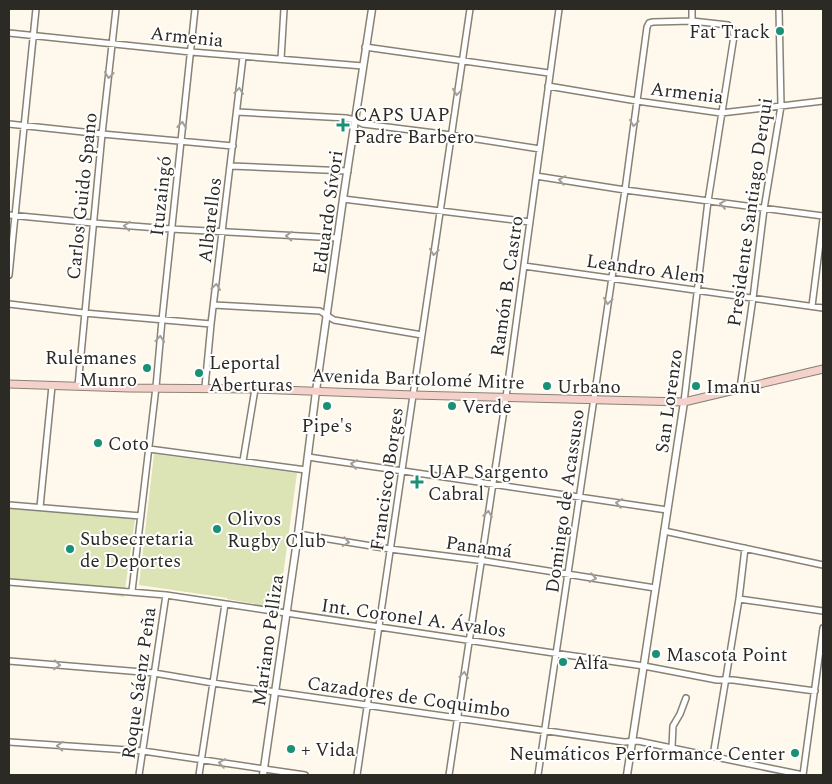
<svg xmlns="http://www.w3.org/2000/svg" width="832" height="784" font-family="Spectral,serif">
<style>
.green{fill:#dce3b5}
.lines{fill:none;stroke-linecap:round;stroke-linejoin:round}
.minor-casing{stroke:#888274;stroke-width:8}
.tertiary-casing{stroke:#888274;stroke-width:9}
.secondary-casing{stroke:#888274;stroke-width:9}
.minor{stroke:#fff;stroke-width:5}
.tertiary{stroke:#fff;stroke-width:6}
.secondary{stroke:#f5d1cc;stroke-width:7}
.oneway{stroke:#a09f9c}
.poi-dot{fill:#1a9074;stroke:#fff;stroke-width:2}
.labels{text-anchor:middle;stroke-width:4;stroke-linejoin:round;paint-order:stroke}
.poi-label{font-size:19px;fill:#2c2a24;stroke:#fff;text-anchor:start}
.street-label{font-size:19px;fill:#2c2a24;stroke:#fff}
</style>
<rect width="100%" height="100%" fill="#fff9ed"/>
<path class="green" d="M 154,454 L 297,473 L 279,605 L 269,604 L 268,606 L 227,599 L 227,598 L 139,585 Z
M 9,506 L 135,519 L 124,597 L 9,580 Z"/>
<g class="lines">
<g class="minor-casing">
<path id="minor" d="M 692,9 L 692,21
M 9,33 L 191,52 L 363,66
M 365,47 L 549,73
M 281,59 L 284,9
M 548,86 L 637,101 L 721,113 L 823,101
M 237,112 L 346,118 L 355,120 L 363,124 L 451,135 L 540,149
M 9,124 L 102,134 L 233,146
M 231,166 L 348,171
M 536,176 L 625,190 L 823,216
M 343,199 L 530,222
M 9,215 L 93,223 L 171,229 L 338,238
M 524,266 L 823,308
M 9,275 L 36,9
M 9,304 L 84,313 L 211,324
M 214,305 L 320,311 L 334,320 L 422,335
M 812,306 L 823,219
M 78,386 L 102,134 L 116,9
M 205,387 L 211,324 L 243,57
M 740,388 L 753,298 L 764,209 L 781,106 L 779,9
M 149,449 L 306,470
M 308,457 L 667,510
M 243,461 L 255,389
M 9,505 L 141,516
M 40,507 L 52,386
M 664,531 L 823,565
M 298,534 L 390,549 L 485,561 L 655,588
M 9,582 L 166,595 L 567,655 L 644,666 L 717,680 L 733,680 L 815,691
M 132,591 L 156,387 L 162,320 L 195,9
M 739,599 L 823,611
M 9,661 L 154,673 L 213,683 L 624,742 L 638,741 L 803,775
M 9,742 L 143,751 L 305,775
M 672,747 L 673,726 L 680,714 L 686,698
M 713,756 L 739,599 L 745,548
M 139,775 L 166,595
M 199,775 L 225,604
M 357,775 L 470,9
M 449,775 L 506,397 L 559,9
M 538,775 L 625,190 L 647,27 L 649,23 L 653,22 L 692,21 L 728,25 L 733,30 L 734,36 L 708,201 L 684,402
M 803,775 L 823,628"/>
</g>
<g class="tertiary-casing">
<path id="tertiary" d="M 263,775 L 298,534 L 316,391 L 343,199 L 372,9
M 627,775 L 684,402"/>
</g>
<g class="secondary-casing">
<path id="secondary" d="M 9,384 L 129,388 L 255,389 L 413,395 L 684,402 L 823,369"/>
</g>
<use href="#minor" class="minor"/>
<use href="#tertiary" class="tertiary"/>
<use href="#secondary" class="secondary"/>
</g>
<defs><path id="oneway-chevron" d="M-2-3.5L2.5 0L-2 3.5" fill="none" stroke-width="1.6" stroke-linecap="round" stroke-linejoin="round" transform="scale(1.25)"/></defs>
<g class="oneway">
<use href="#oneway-chevron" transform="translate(109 75) rotate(96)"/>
<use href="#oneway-chevron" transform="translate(239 91) rotate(-83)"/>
<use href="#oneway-chevron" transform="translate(457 92) rotate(98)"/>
<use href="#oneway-chevron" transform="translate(634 123) rotate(98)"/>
<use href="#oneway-chevron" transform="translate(182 125) rotate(-83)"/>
<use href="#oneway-chevron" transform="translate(562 180) rotate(-171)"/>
<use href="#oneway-chevron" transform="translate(723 204) rotate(-172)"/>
<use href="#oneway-chevron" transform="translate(127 226) rotate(-175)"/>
<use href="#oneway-chevron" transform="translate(289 236) rotate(-177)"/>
<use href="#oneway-chevron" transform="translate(434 252) rotate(98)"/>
<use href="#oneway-chevron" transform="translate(216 287) rotate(-83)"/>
<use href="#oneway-chevron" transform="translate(608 301) rotate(98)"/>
<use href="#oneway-chevron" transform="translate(160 339) rotate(-85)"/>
<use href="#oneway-chevron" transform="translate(354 464) rotate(-172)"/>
<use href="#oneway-chevron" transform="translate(619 503) rotate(-171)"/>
<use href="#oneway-chevron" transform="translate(488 514) rotate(-81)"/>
<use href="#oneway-chevron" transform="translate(346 542) rotate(9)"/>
<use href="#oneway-chevron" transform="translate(593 578) rotate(9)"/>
<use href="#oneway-chevron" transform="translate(57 665) rotate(5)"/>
<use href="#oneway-chevron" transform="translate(464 675) rotate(-82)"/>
<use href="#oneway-chevron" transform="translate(60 746) rotate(-176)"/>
<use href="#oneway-chevron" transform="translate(222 763) rotate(-171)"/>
</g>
<g class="poi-dot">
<circle cx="780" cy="31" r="5"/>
<path d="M340.5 117.5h5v5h5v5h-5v5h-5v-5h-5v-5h5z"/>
<circle cx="147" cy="368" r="5"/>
<circle cx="199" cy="373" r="5"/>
<circle cx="547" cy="386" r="5"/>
<circle cx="696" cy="386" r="5"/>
<circle cx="327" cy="406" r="5"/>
<circle cx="452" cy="406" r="5"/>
<circle cx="98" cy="443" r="5"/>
<path d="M414.5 474.5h5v5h5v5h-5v5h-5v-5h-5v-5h5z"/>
<circle cx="217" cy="529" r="5"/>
<circle cx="70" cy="549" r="5"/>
<circle cx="656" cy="654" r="5"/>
<circle cx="563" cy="662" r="5"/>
<circle cx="291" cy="749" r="5"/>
<circle cx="795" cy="753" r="5"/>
</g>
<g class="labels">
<g class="poi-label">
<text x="770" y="38" text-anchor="end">Fat Track</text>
<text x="354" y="121">CAPS UAP<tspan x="354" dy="22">Padre Barbero</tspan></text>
<text x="137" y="364" text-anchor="end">Rulemanes<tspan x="137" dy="22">Munro</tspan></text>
<text x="209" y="369">Leportal<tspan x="209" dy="22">Aberturas</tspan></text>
<text x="557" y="393">Urbano</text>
<text x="706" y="393">Imanu</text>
<text x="462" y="413">Verde</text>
<text x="327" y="432" text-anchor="middle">Pipe's</text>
<text x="108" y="450">Coto</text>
<text x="428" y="478">UAP Sargento<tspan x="428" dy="22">Cabral</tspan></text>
<text x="227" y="525">Olivos<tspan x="227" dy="22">Rugby Club</tspan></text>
<text x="80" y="545">Subsecretaria<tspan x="80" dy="22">de Deportes</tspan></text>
<text x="666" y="661">Mascota Point</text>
<text x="573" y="669">Alfa</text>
<text x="301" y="756">+ Vida</text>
<text x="785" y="760" text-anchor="end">Neumáticos Performance Center</text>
</g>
<g class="street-label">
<text transform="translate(187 36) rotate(6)" y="7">Armenia</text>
<text transform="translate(687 92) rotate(7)" y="7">Armenia</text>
<text transform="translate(81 196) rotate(-84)" y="7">Carlos Guido Spano</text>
<text transform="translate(160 196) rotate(-84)" y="7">Ituzaingó</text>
<text transform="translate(327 212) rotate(-82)" y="7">Eduardo Sívori</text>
<text transform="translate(749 212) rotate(-82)" y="7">Presidente Santiago Derqui</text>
<text transform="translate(209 220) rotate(-83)" y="7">Albarellos</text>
<text transform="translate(646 268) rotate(8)" y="7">Leandro Alem</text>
<text transform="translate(506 286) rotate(-82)" y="7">Ramón B. Castro</text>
<text transform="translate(418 378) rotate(2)" y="7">Avenida Bartolomé Mitre</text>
<text transform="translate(668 401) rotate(-82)" y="7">San Lorenzo</text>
<text transform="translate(386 479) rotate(-82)" y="7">Francisco Borges</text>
<text transform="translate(564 501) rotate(-82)" y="7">Domingo de Acassuso</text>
<text transform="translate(479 546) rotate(8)" y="7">Panamá</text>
<text transform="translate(414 617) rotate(8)" y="7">Int. Coronel A. Ávalos</text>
<text transform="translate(267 640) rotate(-82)" y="7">Mariano Pelliza</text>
<text transform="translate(138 683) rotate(-82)" y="7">Roque Sáenz Peña</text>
<text transform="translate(409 696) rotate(8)" y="7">Cazadores de Coquimbo</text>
</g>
</g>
<rect width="832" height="784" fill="none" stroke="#2c2a24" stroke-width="20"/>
</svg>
